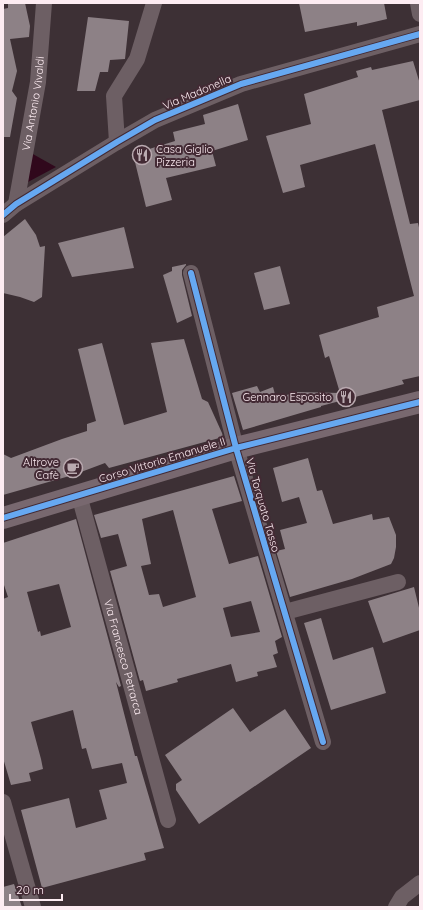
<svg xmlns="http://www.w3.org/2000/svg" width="423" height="910" font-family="Quicksand,sans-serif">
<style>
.water{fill:#30081c}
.building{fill:#8d8186;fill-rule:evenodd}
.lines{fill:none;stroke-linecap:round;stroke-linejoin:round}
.minor{stroke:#6d5f64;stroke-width:16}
.secondary{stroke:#78686f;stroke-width:22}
.cycleway-casing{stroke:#432a34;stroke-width:8}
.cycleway{stroke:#66a8f1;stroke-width:6}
.labels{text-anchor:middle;stroke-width:4;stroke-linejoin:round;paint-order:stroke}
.street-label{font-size:11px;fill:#fdecf2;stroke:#432a34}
.poi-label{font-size:11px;fill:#fdecf2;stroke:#432a34;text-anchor:end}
</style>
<rect width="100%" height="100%" fill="#3d3035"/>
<path class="water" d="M 31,153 L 56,167 L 28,182 Z"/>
<path class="building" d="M 8,3 L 25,3 L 30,26 L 29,37 L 10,39 L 17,71 L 12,91 L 17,98 L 10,137 L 3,137 L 3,9 L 8,8 Z
M 299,3 L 384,3 L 387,19 L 357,26 L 357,22 L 305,32 Z
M 88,17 L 129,21 L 125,59 L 110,60 L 108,72 L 100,72 L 95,91 L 77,91 Z
M 413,61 L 420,84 L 420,100 L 382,110 L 410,224 L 418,223 L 420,232 L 420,376 L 402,380 L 404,384 L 321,406 L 321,407 L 243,430 L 232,393 L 257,386 L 260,392 L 273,387 L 276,398 L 297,392 L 340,393 L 329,356 L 325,358 L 319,335 L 379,317 L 377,307 L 414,296 L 375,144 L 300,165 L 305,187 L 283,193 L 266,136 L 311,124 L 304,94 L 358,77 L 356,71 L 371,67 L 372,70 Z
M 238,104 L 248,140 L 212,151 L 216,166 L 166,178 L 172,200 L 146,207 L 133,154 L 175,141 L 173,132 L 205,124 L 203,115 Z
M 25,219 L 36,235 L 40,247 L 45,246 L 42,297 L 34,302 L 20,297 L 3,293 L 3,237 Z
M 124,227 L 134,268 L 72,277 L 58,243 Z
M 186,264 L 186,265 L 182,270 L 182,275 L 192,316 L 177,323 L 163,275 L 172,271 L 172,267 Z
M 280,266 L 290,304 L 264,310 L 254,273 Z
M 184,339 L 202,399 L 208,402 L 222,433 L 223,437 L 109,468 L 105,463 L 73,475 L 3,495 L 3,454 L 11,458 L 62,439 L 87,431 L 87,424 L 96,421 L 78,349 L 102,343 L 124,425 L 167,412 L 151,343 Z
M 308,458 L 317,491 L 322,490 L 333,524 L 372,514 L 373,520 L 389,517 L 396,535 L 396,547 L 394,558 L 391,564 L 352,579 L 290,597 L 276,551 L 285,549 L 280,530 L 307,523 L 299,497 L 282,502 L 273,468 Z
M 234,476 L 242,501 L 212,509 L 229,564 L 258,556 L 282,637 L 275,641 L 278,653 L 273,655 L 277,667 L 257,672 L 258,676 L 236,682 L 231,664 L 177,679 L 178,682 L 146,691 L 143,680 L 140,681 L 110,571 L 127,566 L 118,534 L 101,538 L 94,515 ZM 173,510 L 196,597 L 163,607 L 159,594 L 149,595 L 141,566 L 151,564 L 142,519 ZM 251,601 L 260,632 L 231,637 L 223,608 Z
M 76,519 L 121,686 L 119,687 L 116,682 L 135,756 L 137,756 L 164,848 L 144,853 L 146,860 L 42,888 L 21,810 L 69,798 L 76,828 L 107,819 L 99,790 L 127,783 L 122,763 L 92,769 L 86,748 L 82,749 L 73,710 L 31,722 L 41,759 L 43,769 L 29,773 L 31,781 L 11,785 L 3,758 L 3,599 L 8,597 L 3,582 L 3,543 ZM 59,584 L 71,627 L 41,636 L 40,631 L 38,632 L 27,592 Z
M 414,587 L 420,612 L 420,630 L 383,643 L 368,601 Z
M 321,618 L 333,660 L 373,647 L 386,693 L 331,710 L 304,623 Z
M 233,708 L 250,732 L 285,709 L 311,748 L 199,824 L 176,790 L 176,784 L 182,780 L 165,755 Z
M 14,884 L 22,907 L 3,907 L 3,887 Z"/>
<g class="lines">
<g class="minor">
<path d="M 418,3 L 420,14"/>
<path d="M 117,142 L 114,96 L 137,59 L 154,3"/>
<path id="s1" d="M 16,204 L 38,82 L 44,3"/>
<path d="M 3,215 L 16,204 L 117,142 L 155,120 L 241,84 L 420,34"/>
<path d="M 191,273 L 236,448 L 323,742"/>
<path id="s2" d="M 79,495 L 168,820"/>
<path d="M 285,612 L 398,582"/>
<path d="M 3,802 L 33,907"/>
<path d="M 396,907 L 402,897 L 420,883"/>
</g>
<path class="secondary" d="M 3,518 L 236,448 L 420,402"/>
<g class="cycleway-casing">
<path id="cycleway" d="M 3,215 L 16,204 L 117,142 L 155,120 L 241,84 L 420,34
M 191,273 L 236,448 L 323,742
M 3,518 L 236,448 L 420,402"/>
</g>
<use href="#cycleway" class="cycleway"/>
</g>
<defs>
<g id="restaurant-ring" transform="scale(1)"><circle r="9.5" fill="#432a34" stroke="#baaab0" stroke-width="1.5"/><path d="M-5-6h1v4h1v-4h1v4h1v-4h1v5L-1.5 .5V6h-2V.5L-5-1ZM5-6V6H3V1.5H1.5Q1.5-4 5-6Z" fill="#baaab0"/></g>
<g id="cafe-ring" transform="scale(1)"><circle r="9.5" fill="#432a34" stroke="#baaab0" stroke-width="1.5"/><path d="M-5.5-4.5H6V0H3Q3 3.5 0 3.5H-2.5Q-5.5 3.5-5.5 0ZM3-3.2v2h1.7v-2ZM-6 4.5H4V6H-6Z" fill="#baaab0"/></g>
</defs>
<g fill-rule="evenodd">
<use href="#restaurant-ring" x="142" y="155"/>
<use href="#restaurant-ring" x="346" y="397"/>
<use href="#cafe-ring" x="73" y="468"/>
</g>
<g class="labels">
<g class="street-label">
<text transform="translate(197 92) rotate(-23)" y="4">Via Madonella</text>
<text dy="4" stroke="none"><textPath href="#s1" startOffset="102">Via Antonio Vivaldi</textPath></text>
<text transform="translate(162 460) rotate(-17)" y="4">Corso Vittorio Emanuele II</text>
<text transform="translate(263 505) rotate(74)" y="4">Via Torquato Tasso</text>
<text dy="4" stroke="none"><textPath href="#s2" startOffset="168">Via Francesco Petrarca</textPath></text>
</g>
<g class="poi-label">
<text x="156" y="153" text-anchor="start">Casa Giglio<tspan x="156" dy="13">Pizzeria</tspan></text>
<text x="332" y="401">Gennaro Esposito</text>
<text x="59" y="466">Altrove<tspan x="59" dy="13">Cafè</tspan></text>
</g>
</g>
<rect width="423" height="910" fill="none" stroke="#fdecf2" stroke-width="8"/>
<path d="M10 894v6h52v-6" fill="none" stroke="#fdecf2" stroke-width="2"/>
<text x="16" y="894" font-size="12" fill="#fdecf2" stroke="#432a34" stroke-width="3" paint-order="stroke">20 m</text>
</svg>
